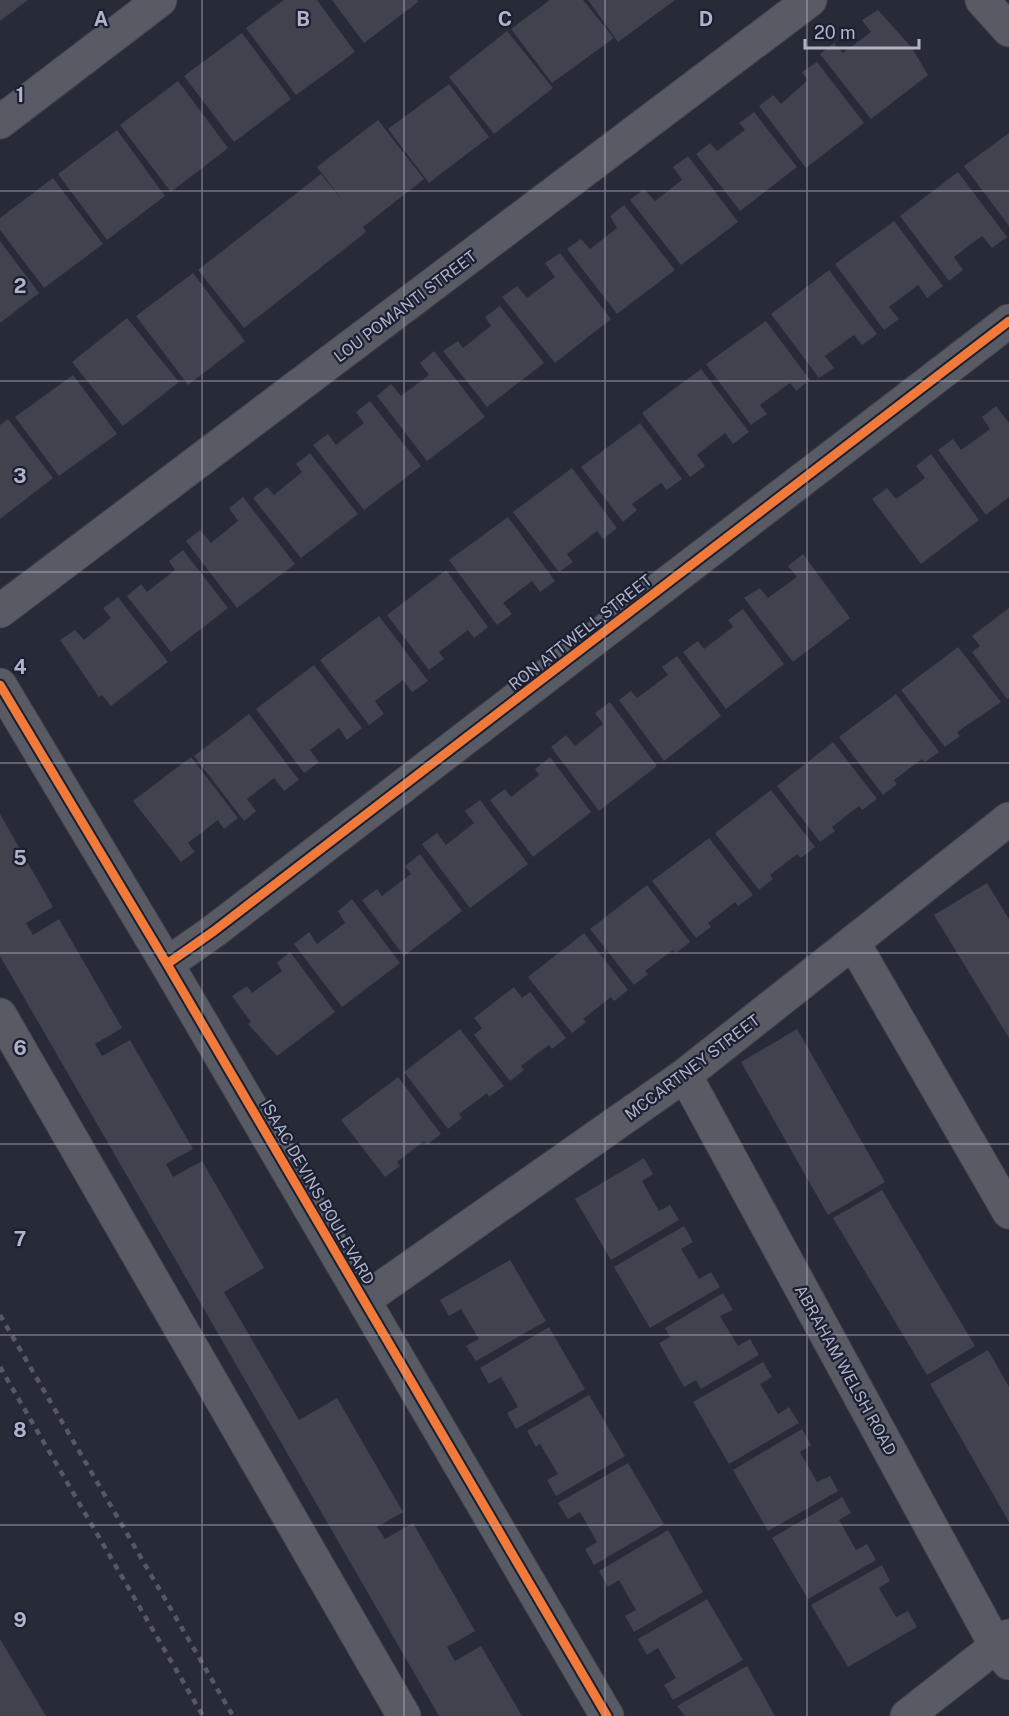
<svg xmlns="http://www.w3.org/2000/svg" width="1009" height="1716" font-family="'Public Sans',sans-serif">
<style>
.building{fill:#40434e}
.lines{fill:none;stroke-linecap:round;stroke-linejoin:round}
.minor-casing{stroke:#42444e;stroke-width:35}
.minor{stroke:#585a64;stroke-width:33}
.rail{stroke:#565862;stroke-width:4.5;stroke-dasharray:6 6;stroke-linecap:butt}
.cycleway-casing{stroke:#1a1f32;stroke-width:13}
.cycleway{stroke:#f17a3a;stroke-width:9}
.grid{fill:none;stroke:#b1b4c9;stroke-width:1.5;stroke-opacity:0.55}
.labels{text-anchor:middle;stroke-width:4.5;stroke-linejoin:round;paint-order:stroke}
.street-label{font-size:16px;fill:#b1b4c9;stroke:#1a1f32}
.grid-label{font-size:20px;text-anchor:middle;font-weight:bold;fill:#b1b4c9;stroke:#1a1f32;stroke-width:4.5;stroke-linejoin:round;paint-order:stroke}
</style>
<rect width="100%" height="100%" fill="#272a37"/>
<path class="building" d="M 0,0 L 28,0 L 0,21 Z
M 284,0 L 317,0 L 355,52 L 296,95 L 246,28 Z
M 332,0 L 417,0 L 418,2 L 364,43 Z
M 550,0 L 583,0 L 614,38 L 552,83 L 511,29 Z
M 588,0 L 675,0 L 618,42 Z
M 878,10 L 912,48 L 928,75 L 871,119 L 820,54 L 834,43 L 843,53 L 871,32 L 862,20 Z
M 507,31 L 553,88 L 494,134 L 449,77 Z
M 242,33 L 291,99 L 234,142 L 184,76 Z
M 817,62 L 864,123 L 806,168 L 759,106 L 773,95 L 781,104 L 808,80 L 802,72 Z
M 178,81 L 228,148 L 171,192 L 120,125 Z
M 449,84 L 489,137 L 429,183 L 388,129 Z
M 754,112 L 797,167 L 740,211 L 696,154 L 710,143 L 717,151 L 745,130 L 739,123 Z
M 378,120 L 424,179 L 363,227 L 366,232 L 244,328 L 198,270 L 321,174 L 344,202 L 317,167 Z
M 117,130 L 165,196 L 107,240 L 58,174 Z
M 1009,133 L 1009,226 L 964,166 Z
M 688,156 L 738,222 L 681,265 L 630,200 L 644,189 L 655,201 L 682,180 L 673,167 Z
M 958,172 L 1007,237 L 992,248 L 982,236 L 954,257 L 963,270 L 949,281 L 900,216 Z
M 53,178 L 103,244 L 44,288 L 0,230 L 0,218 Z
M 624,205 L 675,270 L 617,314 L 567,249 L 581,239 L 590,249 L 617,228 L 610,216 Z
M 894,221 L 943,286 L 927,298 L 918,285 L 889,307 L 899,319 L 884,330 L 835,264 Z
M 0,241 L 39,293 L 0,323 Z
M 560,253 L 611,319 L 555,363 L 502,297 L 517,286 L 527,298 L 555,277 L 545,263 Z
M 829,270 L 877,334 L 862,345 L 854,335 L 825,356 L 834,368 L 819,378 L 771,314 Z
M 193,273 L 245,341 L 188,385 L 136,316 Z
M 500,306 L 544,363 L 487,407 L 443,351 L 458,341 L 463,348 L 491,326 L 485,317 Z
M 127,318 L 179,382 L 123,426 L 72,362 Z
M 766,321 L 810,380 L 796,391 L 790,383 L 760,405 L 767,414 L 751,425 L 706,364 Z
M 434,351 L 485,417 L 427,461 L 377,396 L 391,384 L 401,396 L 429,375 L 420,363 Z
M 701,369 L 749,432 L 733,444 L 725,433 L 697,455 L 705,466 L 690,477 L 642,413 Z
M 73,375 L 117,434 L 59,476 L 15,417 Z
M 370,401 L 421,466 L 364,510 L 313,445 L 328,434 L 336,445 L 364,423 L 356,412 Z
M 996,406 L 1009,423 L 1009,497 L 986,515 L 938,450 L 953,439 L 961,450 L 990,429 L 982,417 Z
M 8,419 L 53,478 L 0,519 L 0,425 Z
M 640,423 L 682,479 L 667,490 L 661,483 L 632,504 L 637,510 L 623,522 L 581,467 Z
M 310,453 L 358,514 L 301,558 L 253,498 L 267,487 L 274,495 L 302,472 L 296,464 Z
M 931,454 L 979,520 L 921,564 L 872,499 L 887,488 L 896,499 L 925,478 L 916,466 Z
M 572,468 L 617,528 L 603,539 L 597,531 L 567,554 L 573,562 L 559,572 L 513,512 Z
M 243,497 L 295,564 L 237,608 L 186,541 L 200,530 L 211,543 L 238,521 L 229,508 Z
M 508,517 L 555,581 L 540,592 L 532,581 L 503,603 L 512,614 L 497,625 L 449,560 Z
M 183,550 L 228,608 L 171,652 L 127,596 L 141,584 L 147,592 L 175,570 L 169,561 Z
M 803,554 L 850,618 L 793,662 L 744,598 L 760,588 L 768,598 L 797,577 L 788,566 Z
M 446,570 L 488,627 L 474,638 L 468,630 L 439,652 L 444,659 L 429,670 L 387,615 Z
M 118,597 L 168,662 L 111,706 L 102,695 L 99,697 L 60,640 L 75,630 L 84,640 L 111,618 L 103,608 Z
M 1009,608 L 1009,698 L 1007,699 L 972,652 L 980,646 L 972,636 Z
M 743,609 L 784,664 L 726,709 L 683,652 L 698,641 L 704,649 L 733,627 L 728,620 Z
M 379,616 L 428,681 L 412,692 L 403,680 L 375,701 L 384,714 L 369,725 L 320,660 Z
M 958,647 L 1001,702 L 957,732 L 960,736 L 945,747 L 901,690 Z
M 677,656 L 721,716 L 664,761 L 619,700 L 631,691 L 637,698 L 668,675 L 662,667 Z
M 314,665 L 362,728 L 347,740 L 339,728 L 310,750 L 319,762 L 304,773 L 256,709 Z
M 896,694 L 939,752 L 925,762 L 922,759 L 894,780 L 897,784 L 883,795 L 839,737 Z
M 610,702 L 657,766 L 599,811 L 551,747 L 566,735 L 575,746 L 603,724 L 595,713 Z
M 249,714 L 299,780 L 284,791 L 274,778 L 247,799 L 256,811 L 244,821 L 194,756 Z
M 833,742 L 877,799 L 862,810 L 859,806 L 832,827 L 835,831 L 820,842 L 777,786 Z
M 191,757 L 238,818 L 224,829 L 218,820 L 188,843 L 195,852 L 181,862 L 133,801 Z
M 550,757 L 591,812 L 533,857 L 490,800 L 505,789 L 511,797 L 539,775 L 535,769 Z
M 771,790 L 815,847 L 801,858 L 797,854 L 770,875 L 773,879 L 759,890 L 715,833 Z
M 480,800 L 528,864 L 470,908 L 422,844 L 437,833 L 446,845 L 474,823 L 465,811 Z
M 0,814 L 53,907 L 26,923 L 33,935 L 59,919 L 122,1028 L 95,1044 L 102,1056 L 130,1040 L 193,1149 L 166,1164 L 173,1177 L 202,1161 L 264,1268 L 224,1292 L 299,1420 L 337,1398 L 403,1512 L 377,1527 L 385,1539 L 413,1523 L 475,1631 L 447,1647 L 455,1661 L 481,1646 L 522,1716 L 439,1716 L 0,956 Z
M 709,838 L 753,895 L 738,906 L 735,902 L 708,923 L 711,927 L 696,938 L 652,881 Z
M 420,854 L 462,911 L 404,956 L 362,900 L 377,889 L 382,896 L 411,874 L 405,866 Z
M 987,883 L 1009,919 L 1009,1038 L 934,915 Z
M 647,885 L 690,942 L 676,953 L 673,950 L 645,971 L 648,974 L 634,985 L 590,929 Z
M 352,899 L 400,963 L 342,1007 L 294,944 L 309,932 L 317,944 L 345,923 L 338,911 Z
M 584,933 L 628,990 L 614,1001 L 611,997 L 583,1019 L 586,1022 L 572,1033 L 528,977 Z
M 290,952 L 335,1012 L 277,1056 L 248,1024 L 251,1022 L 232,996 L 247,986 L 252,993 L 282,971 L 277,963 Z
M 514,987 L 522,998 L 530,992 L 566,1038 L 552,1049 L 549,1045 L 521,1066 L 524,1070 L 510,1081 L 474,1035 L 482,1028 L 474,1018 Z
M 460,1029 L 504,1086 L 489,1097 L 487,1093 L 459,1114 L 462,1118 L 448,1129 L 404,1072 Z
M 797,1029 L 885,1182 L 828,1215 L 741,1062 Z
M 398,1077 L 441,1134 L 427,1145 L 424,1141 L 397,1162 L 400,1166 L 385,1177 L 341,1120 Z
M 644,1158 L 653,1174 L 642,1181 L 659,1211 L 670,1205 L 679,1220 L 611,1260 L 575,1199 Z
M 882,1190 L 975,1346 L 927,1375 L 833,1218 Z
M 684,1226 L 693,1242 L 681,1249 L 699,1279 L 711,1272 L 720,1287 L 650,1328 L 614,1267 Z
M 510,1260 L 546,1321 L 476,1361 L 466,1346 L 479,1339 L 461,1309 L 449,1316 L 440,1300 Z
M 723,1293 L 733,1310 L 720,1316 L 738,1346 L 750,1339 L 759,1355 L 701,1389 L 696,1380 L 684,1387 L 659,1343 L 670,1337 L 665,1328 Z
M 549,1327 L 585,1389 L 516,1429 L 507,1413 L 518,1407 L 501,1377 L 489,1384 L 480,1368 Z
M 988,1350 L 1009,1387 L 1009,1522 L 930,1384 Z
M 763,1362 L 772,1377 L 760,1384 L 778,1414 L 789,1407 L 799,1423 L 729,1464 L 693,1402 Z
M 589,1395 L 625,1456 L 556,1496 L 547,1480 L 558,1474 L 540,1444 L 536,1447 L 527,1431 Z
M 802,1429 L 811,1445 L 800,1452 L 817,1482 L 830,1476 L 838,1491 L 768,1531 L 733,1470 Z
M 628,1463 L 664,1524 L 594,1565 L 585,1549 L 597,1542 L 580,1512 L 568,1519 L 558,1503 Z
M 842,1497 L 851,1513 L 839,1520 L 856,1550 L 867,1544 L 876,1560 L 808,1599 L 772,1538 Z
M 668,1530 L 703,1592 L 634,1632 L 625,1616 L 636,1610 L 619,1580 L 608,1587 L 599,1571 Z
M 882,1565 L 890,1581 L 879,1588 L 896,1617 L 908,1611 L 917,1627 L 848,1667 L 811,1605 Z
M 707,1599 L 743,1660 L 673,1700 L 664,1685 L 676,1678 L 658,1648 L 647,1655 L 638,1639 Z
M 0,1639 L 46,1716 L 0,1716 Z
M 747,1666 L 775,1716 L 685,1716 L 677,1706 Z"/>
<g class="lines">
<g class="minor-casing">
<path id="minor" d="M 982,0 L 1009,30
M 0,122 L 160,0
M 0,611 L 810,0
M 0,685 L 167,964 L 607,1716
M 853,942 L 1009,1212
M 167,964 L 214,931 L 1009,321
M 0,1015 L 404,1716
M 685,1075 L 996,1646 L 1009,1663
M 364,1300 L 685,1075 L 1009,819
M 907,1716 L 1009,1636"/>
</g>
<use href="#minor" class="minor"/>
<path class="rail" d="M 0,1315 L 233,1716
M 0,1367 L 203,1716"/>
<g class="cycleway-casing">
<path id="cycleway" d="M 0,685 L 167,964 L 607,1716
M 167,964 L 214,931 L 1009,321"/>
</g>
<use href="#cycleway" class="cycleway"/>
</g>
<path class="grid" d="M 202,0 L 202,1716M 404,0 L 404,1716M 605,0 L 605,1716M 807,0 L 807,1716M 0,191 L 1009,191M 0,381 L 1009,381M 0,572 L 1009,572M 0,763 L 1009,763M 0,953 L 1009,953M 0,1144 L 1009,1144M 0,1335 L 1009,1335M 0,1525 L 1009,1525"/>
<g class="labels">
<g class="street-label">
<text transform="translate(405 306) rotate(-37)" y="6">LOU POMANTI STREET</text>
<text transform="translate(580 632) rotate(-38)" y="6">RON ATTWELL STREET</text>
<text transform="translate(692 1067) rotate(-37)" y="6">MCCARTNEY STREET</text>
<text transform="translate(318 1192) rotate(60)" y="6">ISAAC DEVINS BOULEVARD</text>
<text transform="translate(846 1370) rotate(61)" y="6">ABRAHAM WELSH ROAD</text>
</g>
</g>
<g class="grid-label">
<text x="101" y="26">A</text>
<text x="303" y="26">B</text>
<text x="505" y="26">C</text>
<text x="706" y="26">D</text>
<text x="20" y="102">1</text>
<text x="20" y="293">2</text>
<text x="20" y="483">3</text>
<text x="20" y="674">4</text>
<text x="20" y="865">5</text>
<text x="20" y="1055">6</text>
<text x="20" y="1246">7</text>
<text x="20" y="1437">8</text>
<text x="20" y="1627">9</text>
</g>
<path d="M805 39v9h114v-9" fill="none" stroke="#b1b4c9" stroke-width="3"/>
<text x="814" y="39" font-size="18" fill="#b1b4c9" stroke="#1a1f32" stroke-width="4.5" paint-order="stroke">20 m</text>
</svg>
